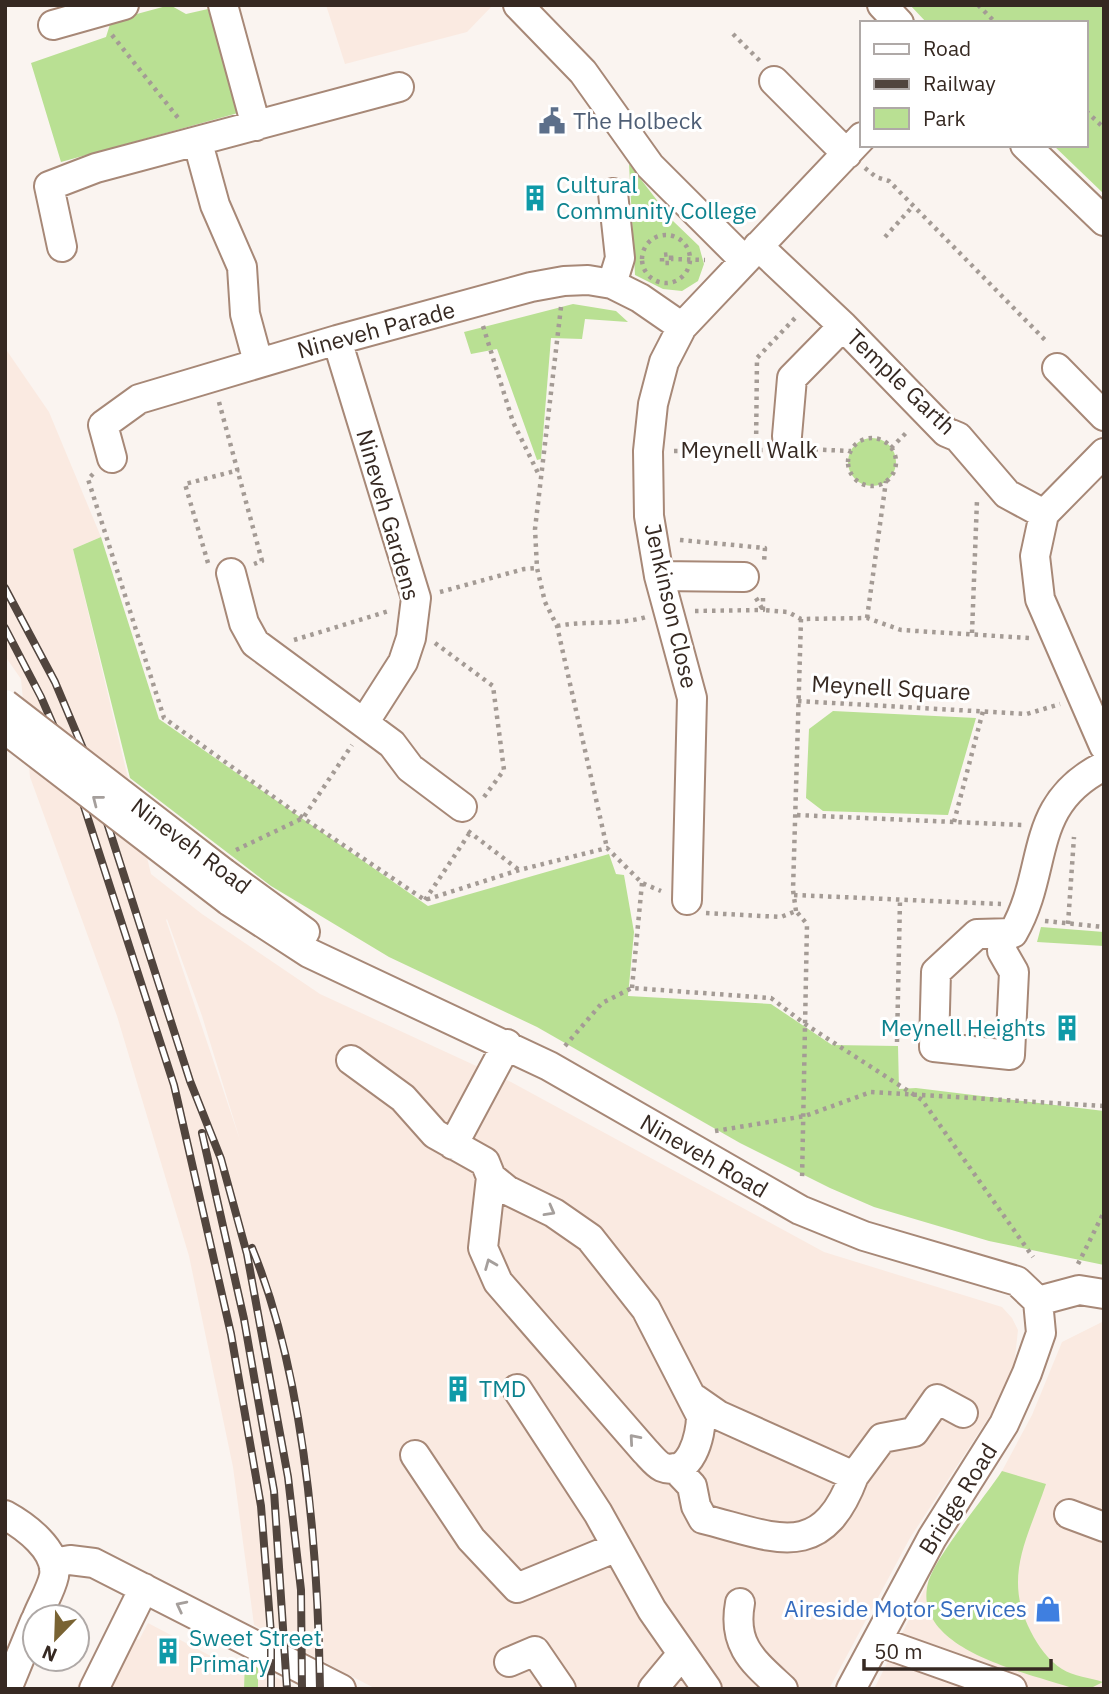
<svg xmlns="http://www.w3.org/2000/svg" width="1109" height="1694" font-family="'IBM Plex Sans',sans-serif">
<style>
.built{fill:#faeae1;fill-rule:evenodd}
.green{fill:#b9e093}
.lines{fill:none;stroke-linecap:round;stroke-linejoin:round}
.minor-casing{stroke:#a78877;stroke-width:32}
.path{stroke:#a49b95;stroke-width:4.5;stroke-dasharray:3.5 5;stroke-linecap:butt}
.minor{stroke:#fff;stroke-width:28}
.rail-casing{stroke:#51453e;stroke-width:8}
.rail{stroke:#fff;stroke-width:5;stroke-dasharray:16;stroke-linecap:butt}
.minor-bridge-casing{stroke:#a78877;stroke-width:32;stroke-linecap:butt}
.minor-bridge{stroke:#fff;stroke-width:28}
.oneway{stroke:#a59f9c}
.labels{text-anchor:middle;stroke-width:6;stroke-linejoin:round;paint-order:stroke}
.service-label{font-size:23px;fill:#4e5e75;stroke:#fff;text-anchor:start}
.culture-label{font-size:23px;fill:#0d838f;stroke:#fff;text-anchor:start}
.street-label{font-size:23px;fill:#362922;stroke:#fff}
.shop-label{font-size:23px;fill:#366cbe;stroke:#fff;text-anchor:end}
</style>
<rect width="100%" height="100%" fill="#faf4f0"/>
<path class="built" d="M 326,5 L 493,5 L 467,32 L 345,64 Z
M 5,348 L 49,412 L 101,537 L 73,549 L 151,874 L 202,914 L 320,994 L 511,1082 L 824,1252 L 1002,1307 L 1012,1318 L 1018,1330 L 1014,1366 L 1002,1397 L 910,1538 L 829,1689 L 376,1689 L 254,1625 L 233,1467 L 189,1256 L 117,1016 L 30,777 L 21,679 L 5,656 ZM 167,919 L 202,1016 L 240,1140 L 166,920 Z
M 1104,1321 L 1104,1689 L 874,1689 L 935,1568 L 1002,1471 L 1032,1415 L 1062,1342 Z
M 148,1623 L 245,1674 L 244,1689 L 76,1688 L 109,1625 L 139,1640 Z
M 258,1668 L 287,1683 L 298,1689 L 258,1689 Z"/>
<path class="green" d="M 170,5 L 186,14 L 208,9 L 238,113 L 61,162 L 31,63 L 106,37 L 111,21 Z
M 910,5 L 1104,5 L 1104,194 L 1053,145 L 1086,145 L 1086,23 L 927,23 Z
M 629,164 L 673,221 L 699,246 L 704,264 L 698,281 L 682,291 L 663,289 L 635,275 Z
M 573,304 L 616,311 L 628,322 L 585,319 L 582,339 L 551,338 L 541,459 L 537,460 L 497,349 L 471,354 L 464,332 Z
M848 462a24 24 0 1 1 48 0a24 24 0 1 1-48 0Z
M 101,537 L 159,719 L 428,906 L 609,854 L 616,874 L 624,875 L 634,932 L 628,996 L 771,1004 L 832,1045 L 898,1046 L 899,1089 L 916,1088 L 1104,1111 L 1104,1265 L 989,1241 L 874,1207 L 830,1188 L 740,1143 L 537,1027 L 389,957 L 271,886 L 130,778 L 73,549 Z
M 833,711 L 976,718 L 948,815 L 823,811 L 806,798 L 809,729 Z
M 1041,927 L 1104,932 L 1104,946 L 1037,942 Z
M 1002,1471 L 1046,1484 C 1028,1538 1002,1577 1031,1632 C 1038,1646 1049,1661 1062,1669 C 1073,1676 1091,1678 1103,1682 L 1089,1689 L 1075,1689 C 1030,1673 911,1651 928,1583 C 935,1557 985,1497 1002,1471 Z
M 245,1659 L 258,1668 L 258,1689 L 244,1689 Z"/>
<g class="lines">
<g class="minor-casing">
<path id="minor" d="M 223,5 L 256,126
M 518,5 L 583,72 L 650,166 L 744,260
M 882,5 L 899,23
M 53,25 L 124,5
M 774,81 L 847,154
M 198,143 L 215,205 L 242,267 L 245,314 L 258,362
M 1025,145 L 1104,221
M 758,246 L 843,326 L 946,432 L 958,437 L 1007,494 L 1044,514
M 62,247 L 49,186 L 96,168 L 399,87
M 612,284 L 620,258 L 613,193
M 337,340 L 416,598 L 411,638 L 403,662 L 364,723
M 1057,368 L 1104,416
M 787,436 L 792,378 L 843,326
M 1104,453 L 1044,514 L 1035,556 L 1040,599 L 1104,746
M 112,458 L 103,425 L 139,399 L 337,340 L 531,287 L 564,281 L 588,280 L 612,284 L 640,298 L 682,327
M 231,573 L 244,623 L 255,643 L 392,744 L 410,768 L 462,807
M 659,576 L 744,577
M 224,873 L 305,932
M 687,900 L 692,698 L 659,576 L 649,516 L 648,451 L 653,404 L 664,362 L 682,327 L 862,137
M 229,901 L 309,953 L 549,1066 L 800,1210 L 864,1236 L 1017,1281 L 1038,1301
M 1003,935 L 1002,951 L 1014,972 L 1010,1055 L 934,1047 L 936,972 L 977,934 L 1013,933 C 1050,869 1026,805 1104,766
M 351,1060 L 403,1098 L 435,1134 L 485,1162 L 491,1177 L 507,1190 L 554,1213 L 590,1238 L 646,1309 L 701,1416 C 701,1435 691,1479 662,1467 C 656,1464 650,1456 645,1451 L 498,1282 L 483,1248 L 491,1177
M 453,1145 L 507,1044
M 1038,1301 L 1079,1290 L 1104,1294
M 517,1389 L 598,1513 L 652,1610 L 707,1689
M 415,1455 L 471,1539 L 517,1588 L 617,1547
M 675,1468 L 692,1486 L 696,1506 L 703,1519 C 775,1537 821,1564 854,1476 L 718,1415 L 695,1399
M 854,1476 L 882,1438 L 914,1432 L 937,1399 L 963,1413
M 1069,1514 L 1104,1527
M 5,1515 C 25,1526 58,1550 54,1576 C 51,1590 42,1604 37,1617
M 53,1563 L 70,1560 L 94,1563 L 341,1689
M 740,1603 C 732,1646 754,1662 783,1689
M 877,1641 L 1012,1689
M 509,1662 L 535,1651 L 561,1689
M 7,1689 L 35,1621
M 94,1689 L 144,1588
M 653,1689 L 682,1654
M 851,1689 L 932,1538 L 1004,1424 L 1027,1373 L 1041,1333 L 1038,1301"/>
</g>
<path class="path" d="M 978,5 L 996,23
M 733,34 L 760,61
M 112,35 L 179,119
M 1086,111 L 1104,128
M 865,168 L 876,177 L 889,181 L 1048,343
M642 259a24 24 0 1 1 48 0a24 24 0 1 1-48 0Z
M 885,237 L 913,206
M 671,259 L 671,254 L 662,255 L 662,263 L 671,263 L 671,259 L 705,260
M 561,307 L 535,529 L 537,568 L 545,602 L 557,626 L 607,848
M 483,326 L 513,422 L 539,475
M 219,402 L 262,561 L 254,564
M848 462a24 24 0 1 1 48 0a24 24 0 1 1-48 0Z
M 891,448 L 908,431
M 806,449 L 851,451
M 674,451 L 766,450
M 756,451 L 757,358 L 796,317
M 93,474 L 88,479 L 164,718 L 303,818 L 425,900 L 519,870 L 607,848 L 642,883 L 661,891
M 680,540 L 765,548 L 764,562
M 208,563 L 185,484 L 239,470
M 440,592 L 524,569 L 537,568
M 756,598 L 763,610 L 788,612 L 801,619 L 867,618 L 901,630 L 1029,638
M 695,611 L 763,610 L 763,595
M 867,618 L 886,481
M 557,626 C 587,620 617,626 646,617
M 972,633 L 977,500
M 294,640 L 389,611
M 435,643 L 493,686 L 504,770 L 484,797
M 798,701 L 1027,714 L 1060,704
M 797,815 L 1023,825
M 954,822 L 983,711
M 468,831 L 519,870
M 236,850 L 303,818 L 352,745
M 794,895 L 1001,904
M 425,900 L 469,834
M 796,911 L 793,890 L 801,619
M 706,913 L 781,917 L 796,911 L 807,924 L 802,1181
M 1045,921 L 1104,927
M 1068,924 L 1074,837
M 632,988 L 642,883
M 897,1042 L 900,900
M 565,1046 L 602,1003 L 632,988 L 771,998 L 805,1024 L 922,1100 L 1033,1257
M 715,1131 L 805,1116 L 871,1092 L 1104,1106
M 1078,1264 L 1104,1212"/>
<use href="#minor" class="minor"/>
<g class="rail-casing">
<path id="rail" d="M 5,588 L 55,682 L 84,751 L 190,1081 L 221,1159 L 247,1254 L 288,1477 L 301,1590 L 302,1689
M 5,628 L 41,697 L 71,766 L 174,1085 L 231,1334 L 261,1506 L 271,1634 L 271,1689
M 202,1133 L 244,1319 L 274,1491 L 287,1689
M 252,1248 C 305,1377 318,1550 320,1689"/>
</g>
<use href="#rail" class="rail"/>
<g class="minor-bridge-casing">
<path id="minor-bridge" d="M 5,704 L 224,873
M 5,729 L 229,901"/>
</g>
<use href="#minor-bridge" class="minor-bridge"/>
</g>
<defs><path id="oneway-chevron" d="M-2-3.5L2.5 0L-2 3.5" fill="none" stroke-width="1.6" stroke-linecap="round" stroke-linejoin="round" transform="scale(1.75)"/></defs>
<g class="oneway">
<use href="#oneway-chevron" transform="translate(97 800) rotate(-142)"/>
<use href="#oneway-chevron" transform="translate(550 1211) rotate(29)"/>
<use href="#oneway-chevron" transform="translate(490 1264) rotate(-112)"/>
<use href="#oneway-chevron" transform="translate(634 1439) rotate(-131)"/>
<use href="#oneway-chevron" transform="translate(181 1606) rotate(-153)"/>
</g>
<defs>
<g id="civic-bare" transform="scale(2.1)"><path d="M-.6-6.5H3V-4.5H.6V-3L4-1V1h2V6H-6V1h2V-1L-.6-3ZM-1.2 2.5V6h2.4V2.5Z" fill="#5c6f8a" stroke="#fff" stroke-width="2.5" paint-order="stroke"/></g>
<g id="building-bare" transform="scale(2.1)"><path d="M-4-6H4V6H1V3H-1V6H-4ZM-2.5-4.3h1.7v1.8h-1.7ZM.8-4.3h1.7v1.8H.8ZM-2.5-1h1.7V.8h-1.7ZM.8-1h1.7V.8H.8Z" fill="#0f9aa8" stroke="#fff" stroke-width="2.5" paint-order="stroke"/></g>
<g id="shop-bare" transform="scale(2.1)"><path d="M-5-2.5h2.3a2.7 3.5 0 0 1 5.4 0H5L5.5 6h-11ZM-1.5-2.5h3a1.5 2.3 0 0 0-3 0Z" fill="#3f7fe0" stroke="#fff" stroke-width="2.5" paint-order="stroke"/></g>
</defs>
<g fill-rule="evenodd">
<use href="#civic-bare" x="552" y="121"/>
<use href="#building-bare" x="535" y="198"/>
<use href="#building-bare" x="1067" y="1028"/>
<use href="#building-bare" x="458" y="1389"/>
<use href="#shop-bare" x="1048" y="1609"/>
<use href="#building-bare" x="168" y="1651"/>
</g>
<g class="labels">
<g class="service-label">
<text x="573" y="129">The Holbeck</text>
</g>
<g class="culture-label">
<text x="556" y="193">Cultural<tspan x="556" dy="26">Community College</tspan></text>
<text x="1046" y="1036" text-anchor="end">Meynell Heights</text>
<text x="479" y="1397">TMD</text>
<text x="189" y="1646">Sweet Street<tspan x="189" dy="26">Primary</tspan></text>
</g>
<g class="street-label">
<text transform="translate(376 330) rotate(-15)" y="8">Nineveh Parade</text>
<text transform="translate(901 382) rotate(44)" y="8">Temple Garth</text>
<text x="749" y="458">Meynell Walk</text>
<text transform="translate(388 515) rotate(74)" y="8">Nineveh Gardens</text>
<text transform="translate(671 606) rotate(77)" y="8">Jenkinson Close</text>
<text transform="translate(891 688) rotate(3)" y="8">Meynell Square</text>
<text transform="translate(191 846) rotate(37)" y="8">Nineveh Road</text>
<text transform="translate(704 1156) rotate(30)" y="8">Nineveh Road</text>
<text transform="translate(958 1499) rotate(-58)" y="8">Bridge Road</text>
</g>
<g class="shop-label">
<text x="1027" y="1617">Aireside Motor Services</text>
</g>
</g>
<rect width="1109" height="1694" fill="none" stroke="#362922" stroke-width="14"/>
<rect x="860" y="21" width="228" height="126" fill="#ffffff" stroke="#afa9a7" stroke-width="2"/>
<rect x="874" y="44" width="35" height="10" fill="#ffffff" stroke="#afa9a7" stroke-width="2"/>
<text x="923" y="56" font-size="21" fill="#362922">Road</text>
<rect x="874" y="79" width="35" height="10" fill="#51453e" stroke="#afa9a7" stroke-width="2"/>
<text x="923" y="91" font-size="21" fill="#362922">Railway</text>
<rect x="874" y="108" width="35" height="21" fill="#b9e093" stroke="#afa9a7" stroke-width="2"/>
<text x="923" y="126" font-size="21" fill="#362922">Park</text>
<g transform="translate(56 1638) rotate(203)"><circle r="33" fill="#ffffff" stroke="#afa9a7" stroke-width="2"/>
<path d="M0-5L12 26L0 18L-12 26Z" fill="#796333"/>
<text y="-10" font-size="19" font-weight="bold" text-anchor="middle" fill="#362922">N</text>
</g>
<path d="M864 1659v10h187v-10" fill="none" stroke="#362922" stroke-width="3.5"/>
<text x="874" y="1659" font-size="21" fill="#362922" stroke="#ffffff" stroke-width="5" paint-order="stroke">50 m</text>
</svg>
